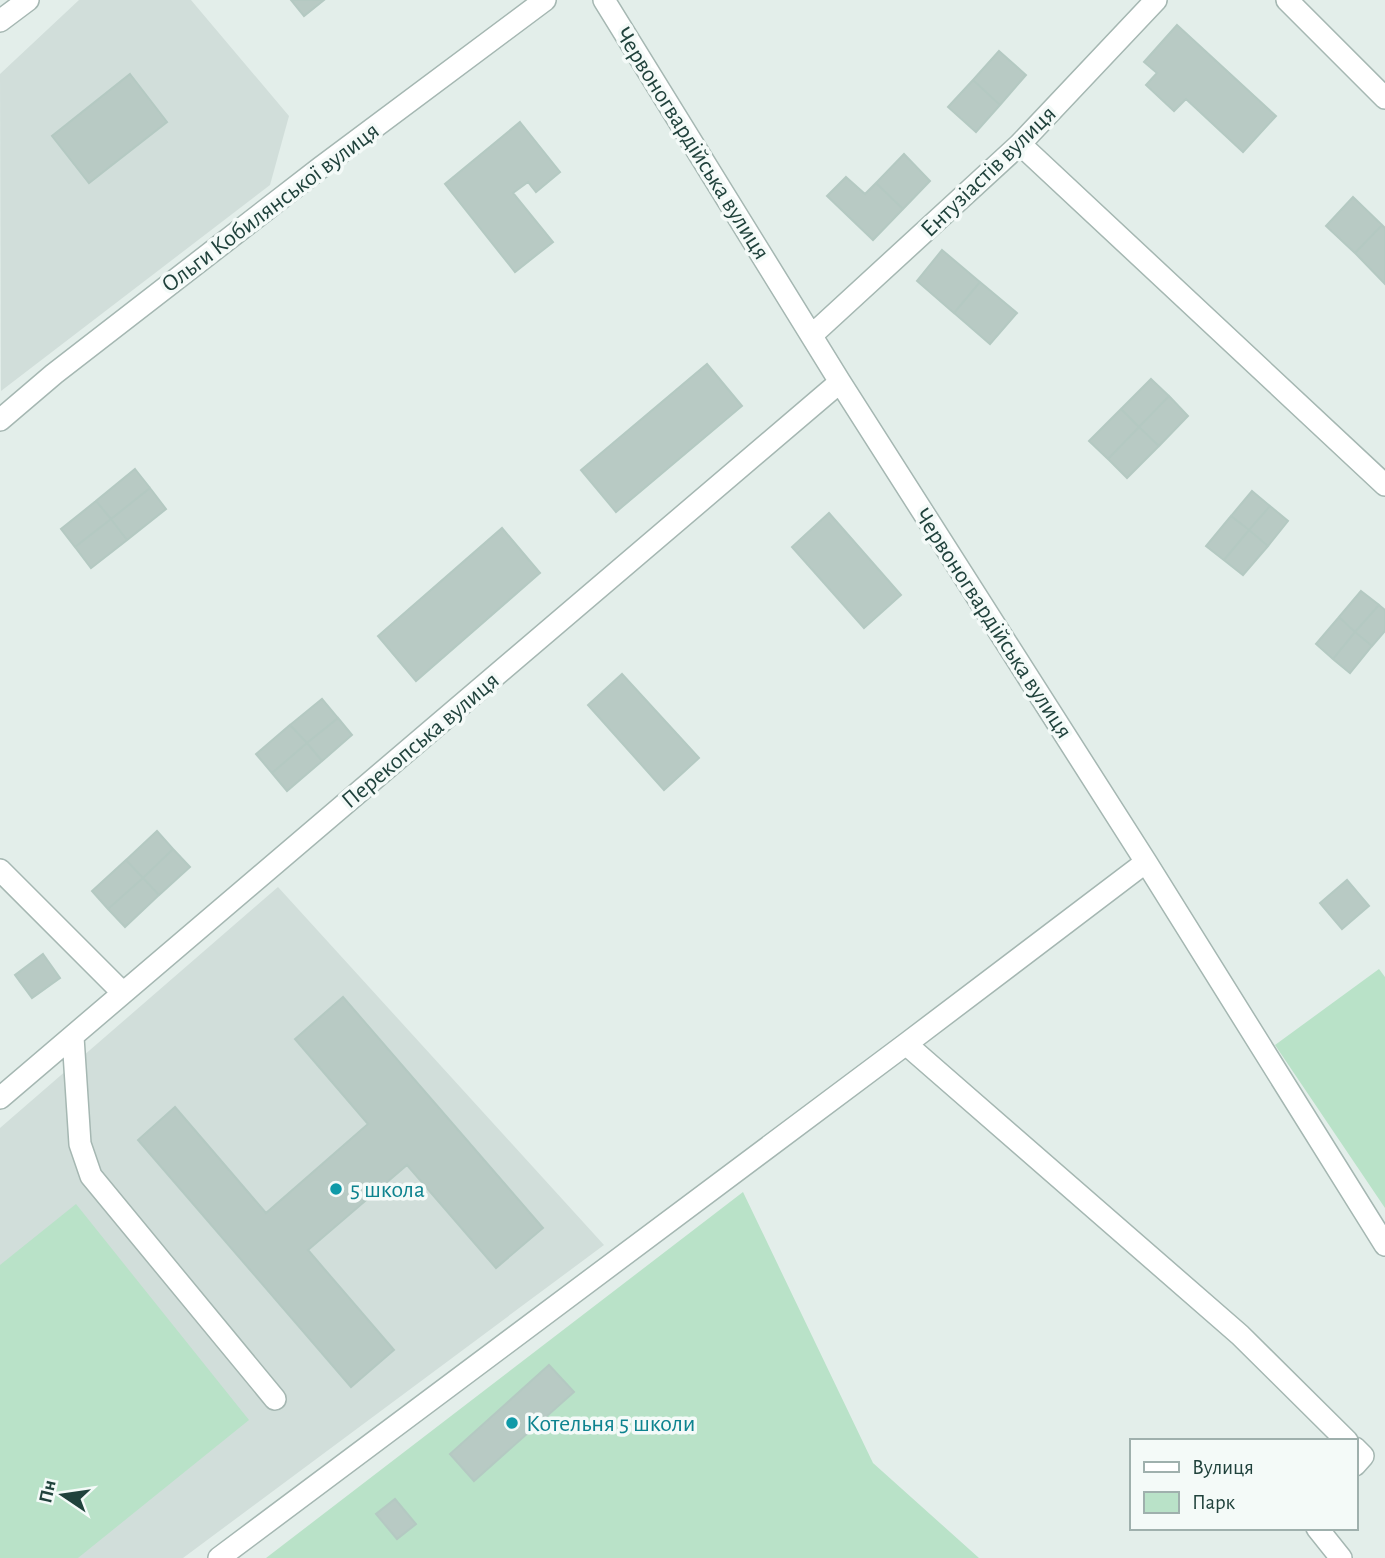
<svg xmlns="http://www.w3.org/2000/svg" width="1385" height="1558" font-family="'Alegreya Sans',sans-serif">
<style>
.built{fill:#d1deda}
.green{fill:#b9e2c8}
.building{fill:#b8cac4;stroke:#b4c9c2;stroke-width:2}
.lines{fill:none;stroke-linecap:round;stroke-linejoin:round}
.minor-casing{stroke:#a5b7b2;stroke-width:24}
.minor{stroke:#fff;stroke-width:21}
.culture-dot{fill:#0f9aa8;stroke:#f4faf8;stroke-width:2.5}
.labels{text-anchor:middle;stroke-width:7;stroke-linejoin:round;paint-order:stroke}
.street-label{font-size:24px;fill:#20423c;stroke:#f4faf8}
.culture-label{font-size:24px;fill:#0d838f;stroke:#f4faf8;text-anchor:start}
</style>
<rect width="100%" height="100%" fill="#e3eeea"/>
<path class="built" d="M 79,0 L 191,0 L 289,116 L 270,185 L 1,391 L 0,74 Z
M 278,887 L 604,1245 L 183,1558 L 0,1558 L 0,1128 Z"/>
<path class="green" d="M 1379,969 L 1385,977 L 1385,1208 L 1275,1045 Z
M 743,1192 L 873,1463 L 979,1558 L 266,1558 Z
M 76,1204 L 249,1420 L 78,1558 L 0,1558 L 0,1265 Z"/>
<path class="building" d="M 291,0 L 324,0 L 304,16 Z
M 1177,25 L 1276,116 L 1243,152 L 1186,99 L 1174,111 L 1146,85 L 1157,73 L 1144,62 Z
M 999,51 L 1026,75 L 1000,105 L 973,80 Z
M 130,74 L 167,122 L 89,183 L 52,136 Z
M 973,80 L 1000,105 L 976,132 L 948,107 Z
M 520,122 L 560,172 L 536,192 L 528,182 L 513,193 L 553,242 L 515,272 L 445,184 Z
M 904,154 L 930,181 L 903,209 L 876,183 Z
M 846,177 L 865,194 L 876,183 L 903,209 L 873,240 L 827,196 Z
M 1353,197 L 1382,225 L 1355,253 L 1326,226 Z
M 1382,225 L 1385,228 L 1385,284 L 1355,253 Z
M 942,250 L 980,282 L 954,313 L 917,281 Z
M 980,282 L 1017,313 L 990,344 L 954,313 Z
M 707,364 L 742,406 L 616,512 L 581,470 Z
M 1151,379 L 1169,396 L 1139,427 L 1121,409 Z
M 1169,396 L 1188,416 L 1159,446 L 1139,427 Z
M 1121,409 L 1139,427 L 1108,459 L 1089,441 Z
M 1139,427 L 1159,446 L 1127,478 L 1108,459 Z
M 135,469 L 150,488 L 111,519 L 96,501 Z
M 150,488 L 166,509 L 127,540 L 111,519 Z
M 1252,491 L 1270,506 L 1249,530 L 1231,516 Z
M 96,501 L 111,519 L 75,547 L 61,529 Z
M 1270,506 L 1288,521 L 1268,546 L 1249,530 Z
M 829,513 L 901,595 L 864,628 L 792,547 Z
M 1231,516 L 1249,530 L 1224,560 L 1206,546 Z
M 111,519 L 127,540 L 91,568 L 75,547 Z
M 502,528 L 540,573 L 416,681 L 378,636 Z
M 1249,530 L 1268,546 L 1243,575 L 1224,560 Z
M 1361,591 L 1379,605 L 1355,632 L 1339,617 Z
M 1379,605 L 1385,610 L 1385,631 L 1372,646 L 1355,632 Z
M 1339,617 L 1355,632 L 1333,659 L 1316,644 Z
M 1355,632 L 1372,646 L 1350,673 L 1333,659 Z
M 622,674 L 699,758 L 664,790 L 588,705 Z
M 322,699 L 338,718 L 307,743 L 290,725 Z
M 338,718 L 352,735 L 322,761 L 307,743 Z
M 290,725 L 307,743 L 272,773 L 256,754 Z
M 307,743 L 322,761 L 287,791 L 272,773 Z
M 157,831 L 173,849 L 143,878 L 126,860 Z
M 173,849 L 190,867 L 159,895 L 143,878 Z
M 126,860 L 143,878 L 108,909 L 92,891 Z
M 143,878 L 159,895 L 125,927 L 108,909 Z
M 1347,880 L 1369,906 L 1342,929 L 1320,903 Z
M 43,954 L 60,978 L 32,998 L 15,975 Z
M 343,997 L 543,1228 L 496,1268 L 407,1165 L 308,1250 L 394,1350 L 351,1387 L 138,1140 L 175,1107 L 266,1213 L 368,1124 L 295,1039 Z
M 549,1365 L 574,1392 L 474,1481 L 450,1454 Z
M 395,1499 L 416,1524 L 397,1539 L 376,1514 Z"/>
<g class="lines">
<g class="minor-casing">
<path id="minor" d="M 604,0 L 840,382 L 1146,862 L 1385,1245
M 1287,0 L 1385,98
M 0,21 L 28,0
M 1020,144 L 1385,485
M 812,335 L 1020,144 L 1156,0
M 0,420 L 54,374 L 320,168 L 545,0
M 0,870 L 123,993
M 73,1037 L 80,1144 L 91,1176 L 275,1399
M 906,1044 L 1240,1335 L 1347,1441
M 0,1098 L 840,382
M 1355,1448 L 1363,1456 L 1355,1465
M 1317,1528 L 1341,1558
M 219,1558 L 906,1044 L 1146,862"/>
</g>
<use href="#minor" class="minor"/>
</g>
<g class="culture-dot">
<circle cx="336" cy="1189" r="7"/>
<circle cx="512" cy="1423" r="7"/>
</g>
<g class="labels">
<g class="street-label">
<text transform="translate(693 143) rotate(58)" y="8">Червоногвардійська вулиця</text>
<text transform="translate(988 171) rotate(-44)" y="8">Ентузіастів вулиця</text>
<text transform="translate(270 207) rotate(-37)" y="8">Ольги Кобилянської вулиця</text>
<text transform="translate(994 623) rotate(57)" y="8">Червоногвардійська вулиця</text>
<text transform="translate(420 740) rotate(-40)" y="8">Перекопська вулиця</text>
</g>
<g class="culture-label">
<text x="350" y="1197">5 школа</text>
<text x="526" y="1431">Котельня 5 школи</text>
</g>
</g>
<rect x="1130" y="1439" width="228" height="91" fill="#f4faf8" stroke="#9fb0ad" stroke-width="2"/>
<rect x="1144" y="1462" width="35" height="10" fill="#ffffff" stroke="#9fb0ad" stroke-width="2"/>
<text x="1192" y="1474" font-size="21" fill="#20423c">Вулиця</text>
<rect x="1144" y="1492" width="35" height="21" fill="#b9e2c8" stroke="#9fb0ad" stroke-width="2"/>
<text x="1192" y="1509" font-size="21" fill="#20423c">Парк</text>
<g transform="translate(63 1495) rotate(283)" stroke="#f4faf8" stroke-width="5" paint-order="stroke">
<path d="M0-5L12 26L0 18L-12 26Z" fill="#20423c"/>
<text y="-10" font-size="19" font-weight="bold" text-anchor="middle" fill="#20423c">Пн</text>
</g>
</svg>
